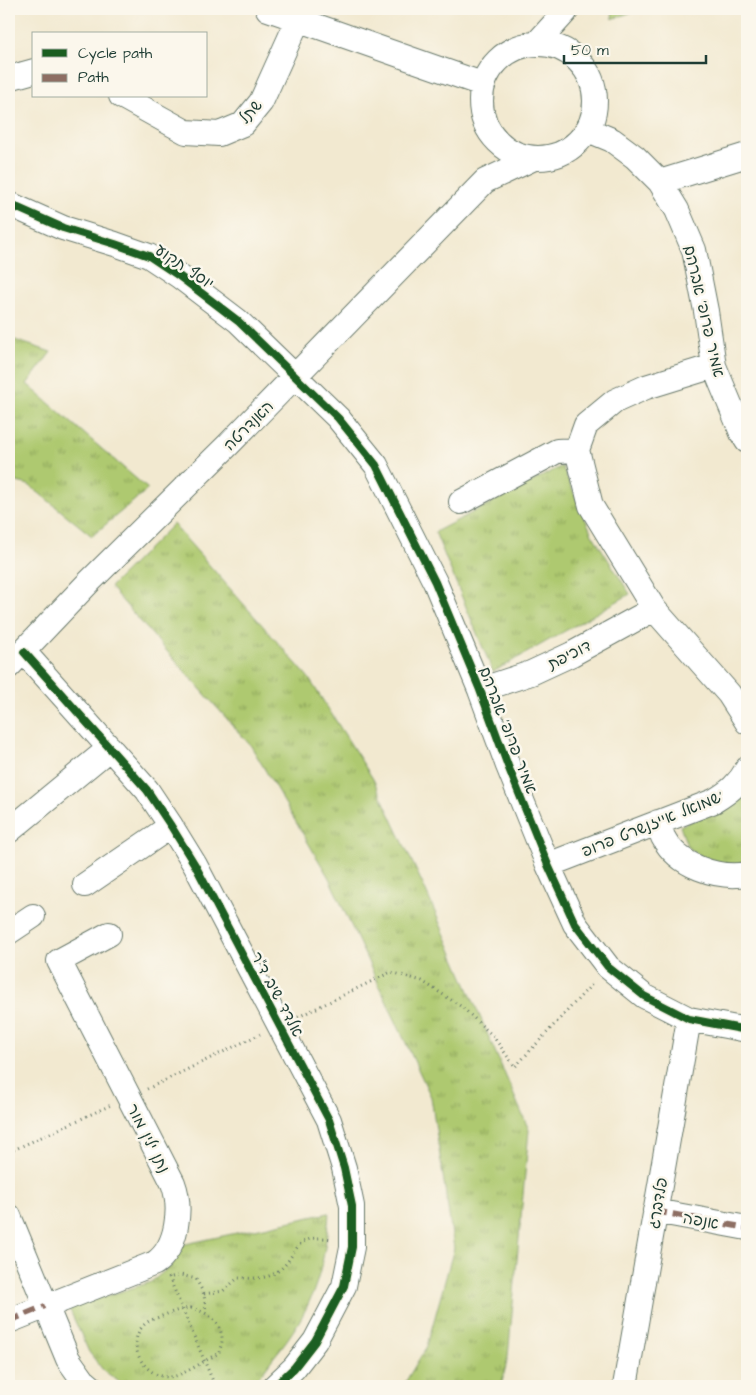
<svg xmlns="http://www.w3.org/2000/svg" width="756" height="1395" font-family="'Architects Daughter','Playpen Sans Hebrew',sans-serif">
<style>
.grass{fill:url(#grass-tufts);stroke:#668352}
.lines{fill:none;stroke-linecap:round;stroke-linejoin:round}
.minor-casing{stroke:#69796b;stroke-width:26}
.path{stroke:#69796b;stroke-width:3;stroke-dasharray:1 4;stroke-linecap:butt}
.minor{stroke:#fff;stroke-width:24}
.quiet{stroke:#8d6e63;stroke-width:6;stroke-dasharray:12 6;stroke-linecap:butt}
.cycleway-casing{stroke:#fbf7ec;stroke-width:11}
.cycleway{stroke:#1b5e20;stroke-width:8}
.labels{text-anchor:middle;stroke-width:5;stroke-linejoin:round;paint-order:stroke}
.street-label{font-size:16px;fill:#1f3d34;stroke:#fbf7ec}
</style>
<defs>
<pattern id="grass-tufts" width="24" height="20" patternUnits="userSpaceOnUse" patternTransform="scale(1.25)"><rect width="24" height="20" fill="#aec96f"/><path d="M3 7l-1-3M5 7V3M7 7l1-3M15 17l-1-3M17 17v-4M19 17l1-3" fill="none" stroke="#8da45c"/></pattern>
</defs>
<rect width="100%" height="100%" fill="#fbf7ec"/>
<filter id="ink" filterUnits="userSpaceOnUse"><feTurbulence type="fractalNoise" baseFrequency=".02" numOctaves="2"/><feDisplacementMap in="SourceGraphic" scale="10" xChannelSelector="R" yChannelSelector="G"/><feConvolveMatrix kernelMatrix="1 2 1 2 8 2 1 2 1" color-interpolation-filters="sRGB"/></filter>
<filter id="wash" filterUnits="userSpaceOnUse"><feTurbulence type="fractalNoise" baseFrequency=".0096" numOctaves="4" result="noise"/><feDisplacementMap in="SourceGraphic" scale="20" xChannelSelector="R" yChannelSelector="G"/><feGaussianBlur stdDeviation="1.12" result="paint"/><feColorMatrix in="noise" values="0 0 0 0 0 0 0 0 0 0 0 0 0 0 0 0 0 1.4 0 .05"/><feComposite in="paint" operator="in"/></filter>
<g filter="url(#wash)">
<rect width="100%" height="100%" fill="#f2e9d0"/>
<path class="grass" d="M 613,9 L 641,9 L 612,19 Z
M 9,338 L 51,352 L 27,384 L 148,489 L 92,536 L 29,485 L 9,480 Z
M 562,466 L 592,534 L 630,594 L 493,672 L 435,532 Z
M 173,524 L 308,677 L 373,779 L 425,889 L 529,1130 L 508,1357 L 501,1386 L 403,1386 L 427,1346 L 454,1248 L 431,1097 L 329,878 L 251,746 L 110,587 Z
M 747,794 L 747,862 L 731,865 L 704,860 L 687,846 L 680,826 L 736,801 Z
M 329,1213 C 324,1274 312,1311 273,1358 C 265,1369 259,1379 247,1386 L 125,1386 L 103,1370 L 89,1352 L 69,1308 L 151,1282 L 173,1264 L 181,1245 Z"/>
</g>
<g filter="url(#ink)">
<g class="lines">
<g class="minor-casing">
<path id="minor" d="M 268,9 L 482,84
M 537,43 L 566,11
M481 101a57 57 0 1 1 114 0a57 57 0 1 1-114 0Z
M 9,78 L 34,71
M 121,96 L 186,132 L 219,134 L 243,124 L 261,102 L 303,9
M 588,130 L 612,140 L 635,157 L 660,182 L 677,210 L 694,250 L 706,311 L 714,366 L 742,433 L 747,441
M 660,182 L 747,155
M 9,204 L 63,228 L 115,244 L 149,256 L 179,276 L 238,321 L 338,418 L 376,465 L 435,582 L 480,690 L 508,766 L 548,865 L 575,924 L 608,967 L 644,996 L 689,1019 L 747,1030
M 714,366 L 646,387 L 615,401 L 586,425 L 577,450 L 591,506 L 654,609 L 729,694 L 747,722
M 461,502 L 557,451 L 577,450
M 24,652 L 147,790 L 171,826 L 195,865 L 329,1120 L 344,1168 L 352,1206 L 352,1247 L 344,1286 L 315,1341 L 294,1368 L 275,1386
M 9,666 L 88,583 L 228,445 L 485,181 L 532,159
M 480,690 L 531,673 L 572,654 L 654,609
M 658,822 C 660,827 661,832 663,837 C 678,866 717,879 747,874
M 9,831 L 110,748
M 548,865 L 714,801 C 729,792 739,784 747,769
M 85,885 L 171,826
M 9,932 L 33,916
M 655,1211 L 747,1228
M 9,1216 L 68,1359 L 83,1380 L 90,1386
M 9,1321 L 155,1263 C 178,1247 182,1207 173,1183 L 59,961 L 109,934
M 625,1386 L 689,1019"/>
</g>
<path class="path" d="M 298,1017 L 391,972 L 422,981 L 462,1007 L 493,1036 L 515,1067 L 594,982
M 147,1089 L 260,1034
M 9,1152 L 111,1105
M 169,1277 L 215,1386
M 172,1277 L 181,1275 L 196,1279 L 204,1294 L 206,1312
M 204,1294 L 223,1291 L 238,1278 C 248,1278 260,1279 269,1276 C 301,1263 286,1232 332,1239
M 191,1308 C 207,1312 219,1319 222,1337 C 223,1342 220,1348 219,1353 C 207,1359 187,1373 175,1376 C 147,1383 122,1344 145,1324 C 149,1320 157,1318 162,1316 C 172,1312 180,1309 191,1308 Z"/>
<use href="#minor" class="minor"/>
<path class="quiet" d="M 655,1211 L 747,1228
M 9,1321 L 45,1306"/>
<g class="cycleway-casing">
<path id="cycleway" d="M 9,204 L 63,228 L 115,244 L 149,256 L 179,276 L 238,321 L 338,418 L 376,465 L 435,582 L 480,690 L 508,766 L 548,865 L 575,924 L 608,967 L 644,996 L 689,1019 L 747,1030
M 24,652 L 147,790 L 171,826 L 195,865 L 329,1120 L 344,1168 L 352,1206 L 352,1247 L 344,1286 L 315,1341 L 294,1368 L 275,1386"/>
</g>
<use href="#cycleway" class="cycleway"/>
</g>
</g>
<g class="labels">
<g class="street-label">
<text transform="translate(250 111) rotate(-48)" y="6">שתל</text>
<text transform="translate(185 266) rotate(34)" y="6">יוסף תקוע</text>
<text transform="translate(705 311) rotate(77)" y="6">אמיר פרופ' אברהם</text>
<text transform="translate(248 425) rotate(-45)" y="6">האנדרטה</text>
<text transform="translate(569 654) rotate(-27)" y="6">דוכיפת</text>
<text transform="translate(509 730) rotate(69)" y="6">אמיר פרופ' אברהם</text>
<text transform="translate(652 823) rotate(-22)" y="6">שמואל אייזנשרט פרופ'</text>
<text transform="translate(278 994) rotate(62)" y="6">אלדד שיב ד"ר</text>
<text transform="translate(149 1138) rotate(63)" y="6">נתן ילין מור</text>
<text transform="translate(657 1203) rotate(-80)" y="6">פלדברג</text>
<text transform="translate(701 1220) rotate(10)" y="6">אנפה</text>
</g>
</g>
<rect width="756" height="1395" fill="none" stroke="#fbf7ec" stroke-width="30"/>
<rect x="32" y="32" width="175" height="65" fill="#fbf7ec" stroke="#a3ada2"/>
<rect x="42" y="49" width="25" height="8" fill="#1b5e20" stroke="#a3ada2"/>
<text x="78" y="58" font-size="15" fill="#1f3d34">Cycle path</text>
<rect x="42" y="74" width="25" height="8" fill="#8d6e63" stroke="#a3ada2"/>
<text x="78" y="82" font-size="15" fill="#1f3d34">Path</text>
<path d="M564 55v8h142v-8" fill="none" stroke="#1f3d34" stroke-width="2.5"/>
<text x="571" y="55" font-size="15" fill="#1f3d34" stroke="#fbf7ec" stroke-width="4" paint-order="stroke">50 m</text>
</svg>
